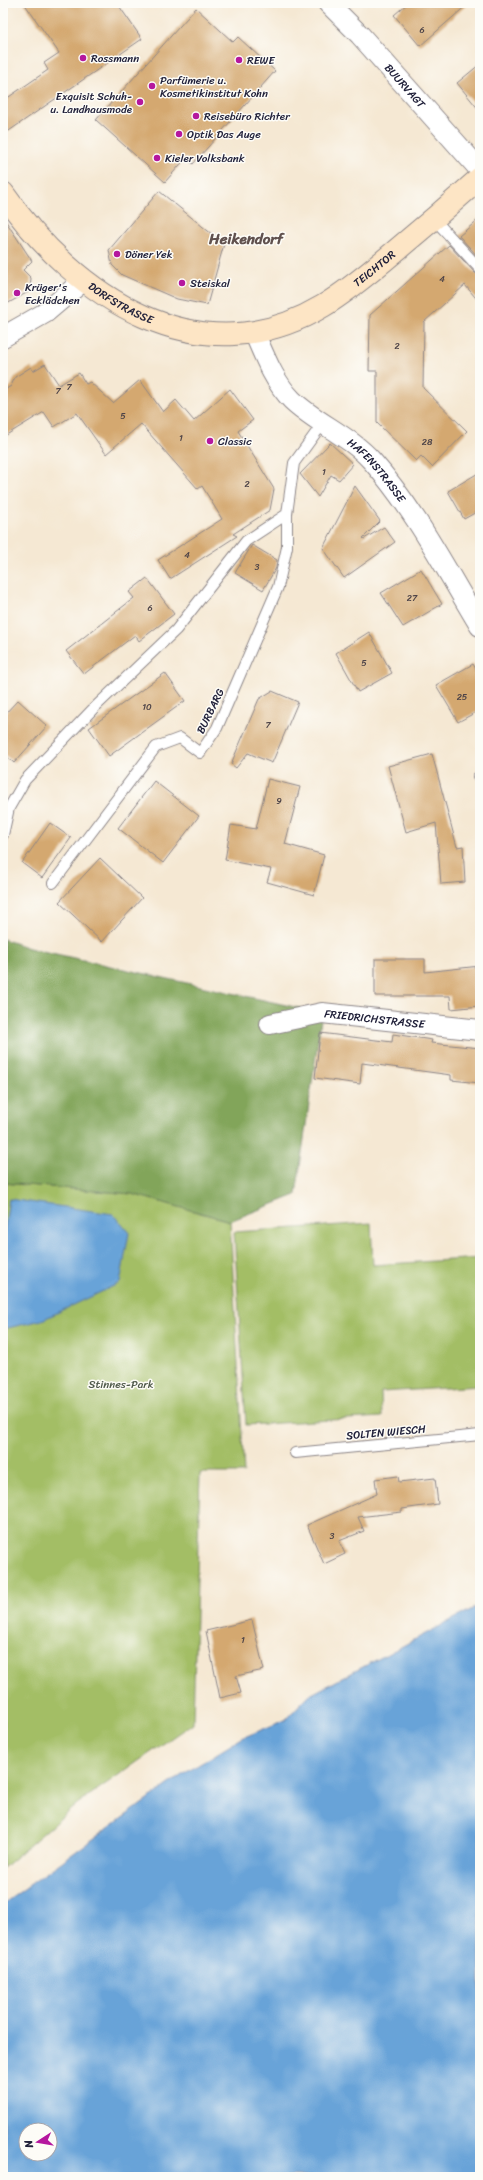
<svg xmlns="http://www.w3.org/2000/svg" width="483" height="2180" font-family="Sriracha,sans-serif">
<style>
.green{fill:#a3be65;stroke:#627050}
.forest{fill:#82a55a;stroke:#52644a}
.water{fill:#68a3d8;stroke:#45628a;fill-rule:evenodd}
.building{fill:#d4a870}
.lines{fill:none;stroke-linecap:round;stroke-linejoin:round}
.lane-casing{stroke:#8c8587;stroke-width:12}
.street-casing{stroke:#8c8587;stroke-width:22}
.secondary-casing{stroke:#8c8587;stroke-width:24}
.lane{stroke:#fff;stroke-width:10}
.street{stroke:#fff;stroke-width:20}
.secondary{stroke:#fde5c5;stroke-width:22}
.poi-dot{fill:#b5179e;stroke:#fdfcf7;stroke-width:1.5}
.labels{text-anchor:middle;stroke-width:3;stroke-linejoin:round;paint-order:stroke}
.number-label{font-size:9px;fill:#4e4448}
.poi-label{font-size:11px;fill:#22223b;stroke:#fdfcf7;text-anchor:start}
.street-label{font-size:11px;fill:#22223b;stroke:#fdfcf7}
.park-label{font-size:11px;fill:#4f594a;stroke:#fdfcf7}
.district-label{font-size:15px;font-weight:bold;fill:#60514e;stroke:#fdfcf7}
</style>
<rect width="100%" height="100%" fill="#fdfcf7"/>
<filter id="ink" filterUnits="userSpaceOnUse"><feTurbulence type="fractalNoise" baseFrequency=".025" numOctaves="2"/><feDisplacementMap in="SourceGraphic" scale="8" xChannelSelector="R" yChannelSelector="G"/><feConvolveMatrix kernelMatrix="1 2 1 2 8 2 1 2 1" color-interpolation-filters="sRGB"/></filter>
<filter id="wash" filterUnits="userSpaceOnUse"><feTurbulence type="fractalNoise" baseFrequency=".012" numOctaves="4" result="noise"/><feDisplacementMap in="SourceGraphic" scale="16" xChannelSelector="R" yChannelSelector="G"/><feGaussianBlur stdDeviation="0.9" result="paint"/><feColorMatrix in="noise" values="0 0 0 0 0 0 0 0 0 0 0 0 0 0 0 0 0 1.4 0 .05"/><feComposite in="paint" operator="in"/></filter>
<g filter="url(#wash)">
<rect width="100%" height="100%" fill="#f5e8d3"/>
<path class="green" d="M 3,1183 L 132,1194 L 230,1221 L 244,1473 L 200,1473 L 193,1723 L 77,1804 L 3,1868 Z
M 371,1223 L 373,1265 L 480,1258 L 480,1386 L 381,1392 L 382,1417 L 246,1425 L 234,1232 Z"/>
<path class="forest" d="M 3,939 L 29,948 L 322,1013 L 296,1195 L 230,1221 L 132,1194 L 3,1183 Z"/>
<path class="water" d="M 9,1199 L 113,1214 L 129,1233 L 120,1283 L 42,1320 L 3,1329 L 3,1240 Z
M 480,1605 L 480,2177 L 3,2177 L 3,1904 L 182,1775 L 242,1738 L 285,1720 L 308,1696 ZM 26,2130 L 50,2130 L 50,2154 L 26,2154 Z"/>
<g id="blocks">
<path class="building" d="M 24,3 L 117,3 L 142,39 L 3,135 L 3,101 L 48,70 L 44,63 L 59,53 Z
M 408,3 L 469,3 L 420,46 L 394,15 Z
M 196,8 L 233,42 L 238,37 L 275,71 L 193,164 L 186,158 L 165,182 L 96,120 Z
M 480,64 L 480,111 L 457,83 Z
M 159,191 L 224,244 L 207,305 L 177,299 L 122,275 L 112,265 L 109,250 Z
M 3,217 L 32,261 L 23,270 L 31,278 L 30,291 L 3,306 Z
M 480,218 L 480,259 L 459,236 Z
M 449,245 L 475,273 L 480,275 L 480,303 L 465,285 L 424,322 L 423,388 L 467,431 L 432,467 L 421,456 L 416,461 L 377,423 L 377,371 L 369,371 L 370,315 Z
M 45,364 L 59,385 L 79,373 L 86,384 L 90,382 L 113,403 L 140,380 L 163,412 L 176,400 L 194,421 L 230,389 L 253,420 L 238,431 L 274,489 L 270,510 L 233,534 L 237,536 L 170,579 L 158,560 L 222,519 L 202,486 L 198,489 L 141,424 L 106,454 L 77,413 L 54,427 L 44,412 L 3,437 L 3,391 L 11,386 L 15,377 L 31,367 L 33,371 Z
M 330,443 L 353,464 L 339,480 L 331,475 L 318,497 L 300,474 Z
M 480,472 L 480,510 L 464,519 L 448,491 Z
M 355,486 L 380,521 L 363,538 L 364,539 L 384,527 L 395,542 L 344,578 L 323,548 Z
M 252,545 L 277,560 L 276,568 L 263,590 L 235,573 Z
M 421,569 L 442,604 L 403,627 L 381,593 Z
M 147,578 L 174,614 L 139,641 L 135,635 L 84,674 L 66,651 L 134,598 L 129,592 Z
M 369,632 L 392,673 L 358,692 L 336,653 Z
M 473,664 L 480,676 L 480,710 L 458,722 L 436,685 Z
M 165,673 L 185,701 L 109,756 L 89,728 Z
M 272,691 L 298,702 L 272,763 L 248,753 L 236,768 L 231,764 L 259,699 Z
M 18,700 L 47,726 L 14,763 L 3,753 L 3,716 Z
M 432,754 L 457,847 L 463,846 L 465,882 L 441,884 L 436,823 L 406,832 L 388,766 Z
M 268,779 L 300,787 L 285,844 L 324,855 L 314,895 L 267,882 L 271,869 L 225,860 L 231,825 L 256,829 Z
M 154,781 L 199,816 L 163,863 L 118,828 Z
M 50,823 L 71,838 L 42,878 L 22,863 Z
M 100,858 L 142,898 L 102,942 L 59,902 Z
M 375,959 L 425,959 L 425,972 L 480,966 L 480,1006 L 451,1009 L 450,996 L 375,996 Z
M 320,1033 L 392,1042 L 393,1034 L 432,1040 L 431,1043 L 480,1048 L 480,1083 L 451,1080 L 451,1075 L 362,1063 L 360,1084 L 315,1078 Z
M 398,1476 L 399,1482 L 435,1478 L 438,1504 L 402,1509 L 402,1512 L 358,1517 L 364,1531 L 339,1541 L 345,1554 L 324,1564 L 307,1525 L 377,1494 L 375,1479 Z
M 252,1620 L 264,1670 L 236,1676 L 241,1693 L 220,1698 L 206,1631 Z"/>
</g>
</g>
<g filter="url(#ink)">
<use href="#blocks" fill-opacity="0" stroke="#8c8587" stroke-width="1"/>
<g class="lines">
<g class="lane-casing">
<path id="lane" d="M 434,219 L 480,269
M 478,777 L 480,776
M 3,835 L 9,808 L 25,780 L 93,709 L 176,630 L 246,541 L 287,514
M 53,883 L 156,747 L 180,738 L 200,753 L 217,728 L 278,587 L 287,547 L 287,514 L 294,463 L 323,423
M 295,1453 L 480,1435"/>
</g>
<g class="street-casing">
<g id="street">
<path id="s1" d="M 328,3 L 360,35 L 480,170"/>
<path id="s2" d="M 254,332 C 264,355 274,382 292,400 C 316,423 350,436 372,461 C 416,511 446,570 480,626"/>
<path d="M 3,337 L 45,313 L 84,280"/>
<path id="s3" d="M 270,1024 L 322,1013 L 480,1030"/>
</g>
</g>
<g class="secondary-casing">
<g id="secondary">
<path id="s4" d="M 3,193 C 75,297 199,380 323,306 C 348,291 370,272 393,253 C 422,229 451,204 480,178"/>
</g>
</g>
<use href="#lane" class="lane"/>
<use href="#street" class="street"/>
<use href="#secondary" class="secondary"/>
</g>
</g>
<g class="poi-dot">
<circle cx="83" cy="58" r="4"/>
<circle cx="239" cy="60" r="4"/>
<circle cx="152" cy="86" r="4"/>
<circle cx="140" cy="102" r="4"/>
<circle cx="196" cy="116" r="4"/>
<circle cx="179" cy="134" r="4"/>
<circle cx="157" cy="158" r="4"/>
<circle cx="117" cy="254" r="4"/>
<circle cx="182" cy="283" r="4"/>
<circle cx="17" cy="293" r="4"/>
<circle cx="210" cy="441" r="4"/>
</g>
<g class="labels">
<g class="number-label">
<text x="422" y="33">6</text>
<text x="442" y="282">4</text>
<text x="397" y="349">2</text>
<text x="69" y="390">7</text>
<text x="58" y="394">7</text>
<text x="123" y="419">5</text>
<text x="181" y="441">1</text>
<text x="427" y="445">28</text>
<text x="324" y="475">1</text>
<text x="247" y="487">2</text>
<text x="187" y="558">4</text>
<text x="257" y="570">3</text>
<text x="412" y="601">27</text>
<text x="150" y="611">6</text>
<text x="364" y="666">5</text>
<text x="462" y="700">25</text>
<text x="147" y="710">10</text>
<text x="268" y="728">7</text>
<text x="279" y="804">9</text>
<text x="332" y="1539">3</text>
<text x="243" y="1643">1</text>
</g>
<g class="poi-label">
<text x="91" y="62">Rossmann</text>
<text x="247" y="64">REWE</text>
<text x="160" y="84">Parfümerie u.<tspan x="160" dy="13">Kosmetikinstitut Kohn</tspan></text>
<text x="132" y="100" text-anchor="end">Exquisit Schuh-<tspan x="132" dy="13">u. Landhausmode</tspan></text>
<text x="204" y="120">Reisebüro Richter</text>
<text x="187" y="138">Optik Das Auge</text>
<text x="165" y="162">Kieler Volksbank</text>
<text x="125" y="258">Döner Yek</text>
<text x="190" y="287">Steiskal</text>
<text x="25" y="291">Krüger's<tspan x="25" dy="13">Ecklädchen</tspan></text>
<text x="218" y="445">Classic</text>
</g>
<g class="street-label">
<text dy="4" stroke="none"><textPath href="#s1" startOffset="113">BUURVAGT</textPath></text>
<text dy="4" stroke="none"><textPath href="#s4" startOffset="440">TEICHTOR</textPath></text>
<text dy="4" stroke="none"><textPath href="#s4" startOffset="163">DORFSTRASSE</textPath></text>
<text dy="4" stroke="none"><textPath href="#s2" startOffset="189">HAFENSTRASSE</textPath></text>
<text transform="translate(210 711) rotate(-64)" y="4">BURBARG</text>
<text dy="4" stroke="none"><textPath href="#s3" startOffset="106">FRIEDRICHSTRASSE</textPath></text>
<text transform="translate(386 1432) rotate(-5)" y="4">SOLTEN WIESCH</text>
</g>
<g class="park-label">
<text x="121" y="1388">Stinnes-Park</text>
</g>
<g class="district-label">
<text x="246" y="244">Heikendorf</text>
</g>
</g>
<rect width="483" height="2180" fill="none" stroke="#fdfcf7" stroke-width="16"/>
<g transform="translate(38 2142) rotate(258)"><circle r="19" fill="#fdfcf7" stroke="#a5a5ac"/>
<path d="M0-3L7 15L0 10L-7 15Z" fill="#b5179e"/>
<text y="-6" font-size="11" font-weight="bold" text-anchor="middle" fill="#22223b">N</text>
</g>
</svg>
